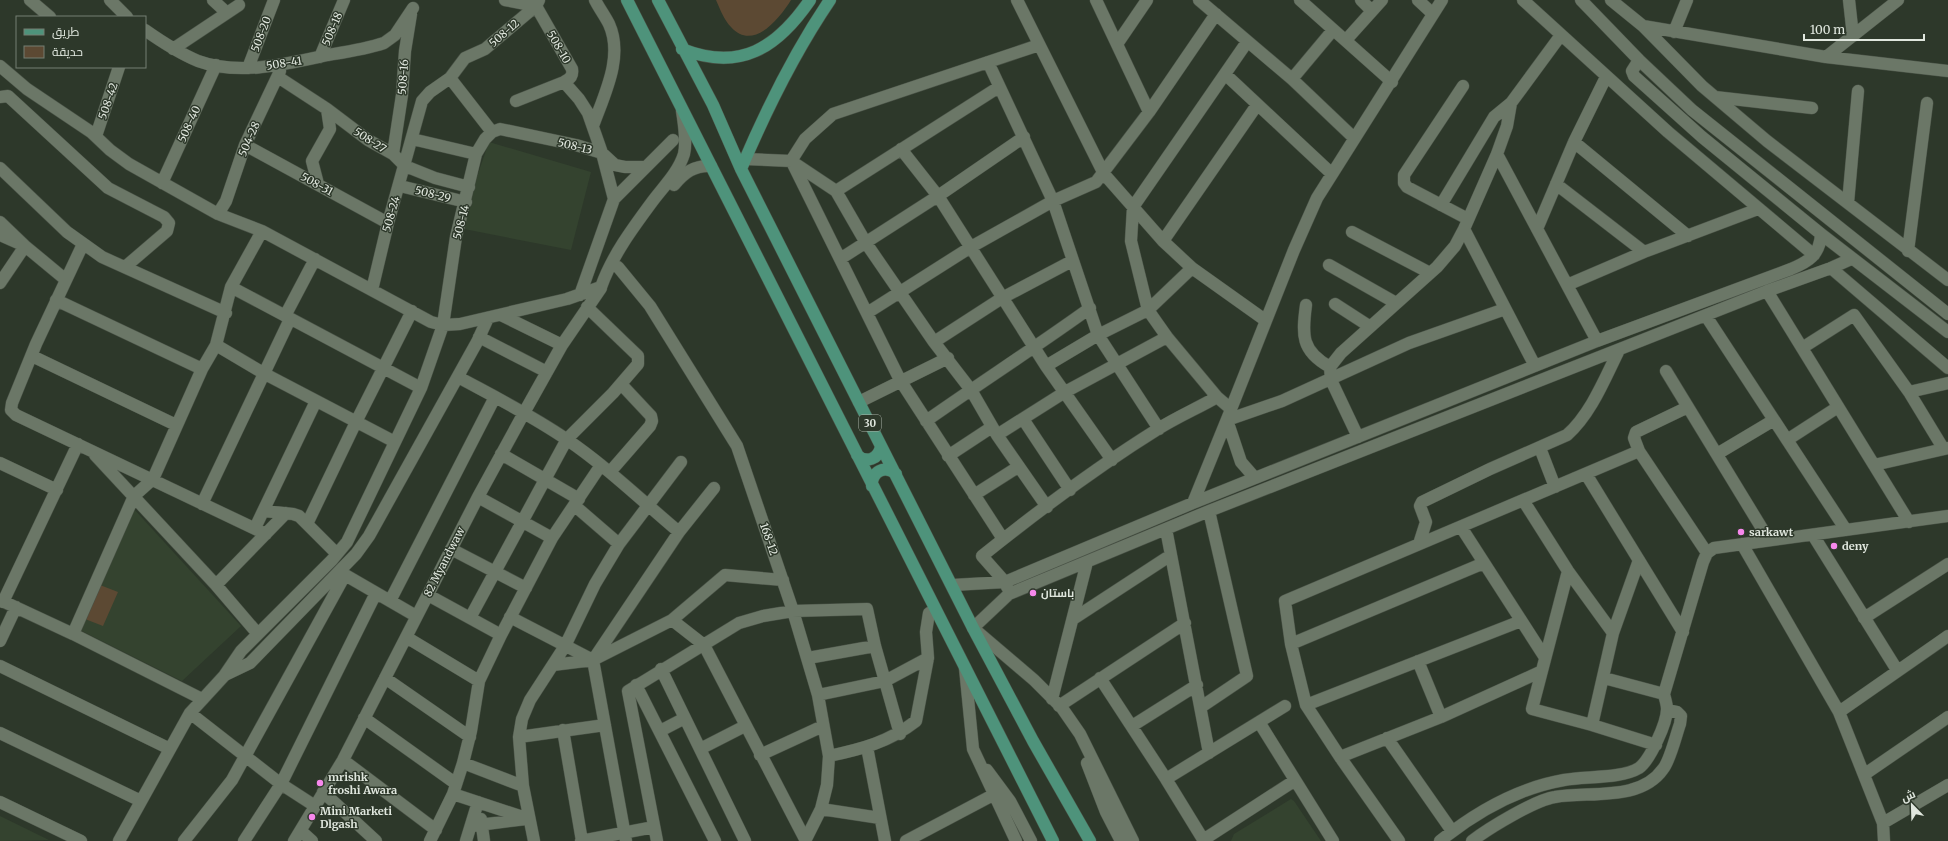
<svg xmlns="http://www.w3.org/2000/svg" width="1948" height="841" font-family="Merriweather,Cairo,serif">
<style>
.built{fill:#34432f}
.green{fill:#5c4933}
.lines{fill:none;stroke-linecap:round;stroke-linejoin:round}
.minor-casing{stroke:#4a5347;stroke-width:13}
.major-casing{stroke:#4a5347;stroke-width:13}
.minor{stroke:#6b7767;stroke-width:12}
.major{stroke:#4e937b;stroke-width:12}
.poi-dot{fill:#f788ec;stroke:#2d382a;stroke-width:1.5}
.labels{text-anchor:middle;stroke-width:3;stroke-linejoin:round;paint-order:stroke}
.shield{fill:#2d382a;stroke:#aab2a8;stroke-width:1}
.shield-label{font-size:10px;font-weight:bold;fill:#e0e7de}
.street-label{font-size:11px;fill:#e0e7de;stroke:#2d382a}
.poi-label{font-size:11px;font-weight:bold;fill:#e0e7de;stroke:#2d382a;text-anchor:start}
</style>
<rect width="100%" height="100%" fill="#2d382a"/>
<path class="built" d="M 489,142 L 591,172 L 571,250 L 459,228 Z
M 133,508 L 241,626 L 182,681 L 78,629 Z
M 1291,799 L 1294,801 L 1321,841 L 1231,841 L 1234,834 Z
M 0,816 L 49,840 L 0,841 Z"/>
<path class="green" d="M 716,0 L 791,0 C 780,18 753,52 731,27 C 724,20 720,9 716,0 Z
M 100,585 L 118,592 L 103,626 L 85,619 Z"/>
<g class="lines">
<g class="minor-casing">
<path id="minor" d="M 30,0 L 50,17
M 110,0 L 127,17
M 213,0 L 227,13
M 505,0 L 536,6 L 572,69 C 573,76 571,78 564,82 L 516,101
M 1017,0 L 1104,174 L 1163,241 L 1192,268 L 1265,320
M 1096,0 L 1149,112
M 1199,0 L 1292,79 L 1354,138
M 1300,0 L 1392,82
M 1361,0 L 1372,11
M 1418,0 L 1433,14
M 1523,0 L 1668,132 L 1814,255
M 1581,0 L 1639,60 L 1692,110 L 1948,314
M 1611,0 L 1643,26 L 1702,86 L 1767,141 L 1948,280
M 1849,0 L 1853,36
M 1643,26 L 1826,57 L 1948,71
M 145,30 C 162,42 179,53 198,61 C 239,76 286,64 328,55 C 346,52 366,49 384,43 L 395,35 L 413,8
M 1674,32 L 1687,0
M 1346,40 L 1382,0
M 1117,44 L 1147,0
M 173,49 L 239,5
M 320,57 L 344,0
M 1826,57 L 1898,0
M 1639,60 L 1632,71 L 1634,76 L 1702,137 L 1821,234 L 1948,332
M 988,62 L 1053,201 L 1098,335 L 1159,429
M 0,66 L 27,89 L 91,132 L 110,150 L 129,164 L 218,214 L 262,231 L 431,322 L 443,325 L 460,324 L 567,299 L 601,287 C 612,256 632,229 652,202 C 663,187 678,173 684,154 C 687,140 684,125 682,111
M 248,68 L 274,0
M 1225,74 L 1332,174
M 278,77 L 327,109 L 368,140 L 393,154 L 405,166 L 435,178 L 469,187
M 450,78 L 492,132
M 1292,79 L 1333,30
M 564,82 L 579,99 L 588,113 L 602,153 L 614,199
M 1463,86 L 1404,175 L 1404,183 L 1407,187 L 1468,219
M 0,97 L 8,96 L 108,188 L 164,217 L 169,223 L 167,231 L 125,267
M 1715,97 L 1812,108
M 593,126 C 604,95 624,57 609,24 C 605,16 599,8 595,0
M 96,136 L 119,67
M 412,139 L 476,154
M 1574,142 L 1688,236
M 245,145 L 388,223
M 901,149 L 938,196 L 1046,366 L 1112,460
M 393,154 L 402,95 L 405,51 L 411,14
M 1497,154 L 1597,341
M 745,159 L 791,161 L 805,139 L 833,114 L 1039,45
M 791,161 L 836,191 L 866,243 L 934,342 L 971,390 L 997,435 L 1047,507
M 792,162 L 900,380 L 1003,539
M 0,168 L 67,232 L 102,257 L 226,313
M 162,183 L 216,65
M 318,184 L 312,161 L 330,129 L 327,109
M 1556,184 L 1644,252
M 674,185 C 684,173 694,165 711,166
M 400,186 L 466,202
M 836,191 L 999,87
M 1848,203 L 1858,91
M 1441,205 L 1494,117 L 1511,103 L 1561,35
M 218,214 L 226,201 L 245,145 L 280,71
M 0,222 L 25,246 L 0,283
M 1464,229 L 1535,366
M 1537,229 L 1574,142 L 1606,77
M 1352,232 L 1430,273
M 0,235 L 25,246 L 66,280
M 1163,241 L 1257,105
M 83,244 L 36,344 L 12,403 L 11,410 L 16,415 L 266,534
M 1908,251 L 1927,103
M 840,259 L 938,196 L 1024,137
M 1329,265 L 1396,303
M 618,267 L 650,306 L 737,446 L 793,611 L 818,695 L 829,756 L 827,785 L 821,809 L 805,841
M 1831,268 L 1948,368
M 1567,285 L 1644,252 L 1758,209
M 231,287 L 421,388
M 372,290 L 388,223 L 422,101 L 430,92 L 450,78 L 465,58 L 485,49 L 536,6 L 539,0
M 1767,291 L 1909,522
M 580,295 L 614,199 L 673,140
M 56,300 L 202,369
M 1335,304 L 1369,326
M 1306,305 C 1302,335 1301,351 1330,367
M 867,313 L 971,247 L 1053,201 L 1096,182 L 1149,112 L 1216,14
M 501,315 L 562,345
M 285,316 L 315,259
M 1706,316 L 1846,530
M 479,337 L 547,372
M 934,342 L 1002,298 L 1072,261
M 216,345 L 265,374 L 395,442
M 1802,348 L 1854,315 L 1909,392 L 1943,448
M 32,356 L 176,425
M 1046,366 L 1098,335 L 1148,310 L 1192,268
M 1666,371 L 1769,540
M 458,377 C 495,397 531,415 566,439 C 606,466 641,500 679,532
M 1909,392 L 1948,383
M 1217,397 L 1167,337 L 1148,310 L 1131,241 L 1133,207 L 1247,42
M 859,402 L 948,358
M 1688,407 L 1636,432 L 1634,438 L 1639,451 L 1707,553
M 1023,419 L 1070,490
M 1227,420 L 1282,401 L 1409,343 L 1505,309
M 1227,420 L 1241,462 L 1255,478
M 926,421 C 980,383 1036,347 1090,308
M 997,435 L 1065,392 L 1167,337
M 1358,437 L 1331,380 L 1330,367 L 1341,353 L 1437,267 L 1455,246 L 1464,229 L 1497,154 L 1507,126 L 1511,103
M 1787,440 L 1838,407
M 1540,448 L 1555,487
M 501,454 L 579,499
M 1717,454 L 1774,420
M 95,455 L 216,585 L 258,634
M 948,456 L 992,427
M 0,463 L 57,490
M 1874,465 L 1948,448
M 610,472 L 650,426 L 652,421 L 651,416 L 621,384
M 1586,474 L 1683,632
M 974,495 L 1018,467
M 478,497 L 552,538
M 1523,500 L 1568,571 L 1613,633
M 1193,503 L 1230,412
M 202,504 L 290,319
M 575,506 L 619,544
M 264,511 L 293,514 L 299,516 L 337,554
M 307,524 L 356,422 L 412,311
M 1461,527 L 1544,656
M 255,528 L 316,401
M 1166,529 L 1209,753
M 1813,535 L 1897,670
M 1419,544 L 1426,522 L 1420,506 L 1422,502 L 1490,469 L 1567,435 C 1591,414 1605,378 1619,350
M 1742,544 L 1839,712 L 1883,823 L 1884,841
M 451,549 L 526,588
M 1568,571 L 1532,709 L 1592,725 L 1656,745
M 340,572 L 416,616
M 216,585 L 286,513
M 953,585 L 1005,582 L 1193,503 L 1597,341 L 1791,269 C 1808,262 1820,255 1821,234
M 1007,587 L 1005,582 L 982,556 C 1038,511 1097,467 1158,429 C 1177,417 1198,408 1217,397 L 1231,409 L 1294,250 L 1317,198 L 1442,0
M 428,595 L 501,635
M 0,600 L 73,634 L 202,699
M 390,601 L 495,397
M 3,602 L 78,444
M 510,617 L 593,660
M 470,618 L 567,439 L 613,393 L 638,364 L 638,356 L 587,307
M 1864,618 L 1948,564
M 1073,619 L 1171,555
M 672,620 L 704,645 L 806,841
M 73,634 L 134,496 L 153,479 L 202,369 L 216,345 L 231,287 L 262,231
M 406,637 L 479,681
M 0,641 L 16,607
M 1291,644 L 1484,563
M 808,658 L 875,646
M 1418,661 L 1441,717
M 553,665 L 593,660 L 672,620 L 725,575 L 783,580
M 0,666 L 170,749
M 965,668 L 973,749 L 1016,841
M 661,669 L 745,841
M 225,675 L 250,663 L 356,554 L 369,536 L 477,342 L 488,318
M 385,678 L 470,737
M 1100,678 L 1166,779 L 1204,841
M 1604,678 L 1664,694
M 636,685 L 715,841
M 818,695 L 885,681 L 928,658 L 926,632 L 929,613 L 935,610
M 1052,699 L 1087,562
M 1306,705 L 1521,621
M 1059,706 L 1185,623
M 1201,707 L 1247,676 L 1209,511
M 1839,712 L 1948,636
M 190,713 L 281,784 L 315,806
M 364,718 L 455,783
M 1259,722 L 1333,841
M 1592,725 L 1613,633 L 1639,560
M 1132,726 L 1197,685
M 563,730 L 582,841
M 660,731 L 685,718
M 0,733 L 141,801
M 519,737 L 605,725
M 1387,738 L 1452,831
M 867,747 L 885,841
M 700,749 L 745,726
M 760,755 L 823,726
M 829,756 C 862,749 889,742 916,721 L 928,658
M 1340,757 L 1441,717 L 1540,672
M 343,760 L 436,830
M 463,763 L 523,786
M 1087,763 L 1106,812 L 1121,841
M 987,770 L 1010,801 L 1031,841
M 1865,774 L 1948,717
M 1166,779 L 1285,706
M 323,792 L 376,841
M 453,794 L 529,819
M 0,802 L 81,841
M 821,809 L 880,818
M 481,819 L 484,841
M 1883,823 L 1948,785
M 471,826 L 526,819
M 301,831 L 312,841
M 1203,840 L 1294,781
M 119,841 L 190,713 L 224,676 L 241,651 L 332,560 L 347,542 L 421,388 L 443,325 L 456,237 L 476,154 L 485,139 L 492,132 L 500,129 L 576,145 L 602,153 L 615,165 L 625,167 L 646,167
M 184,841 L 232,780 L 345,575
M 244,841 L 281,784 L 376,593
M 294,841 L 343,760 L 478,497 L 525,411 L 562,345 L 601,288
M 430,841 L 453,794 L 463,763 L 471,731 L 479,681 L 501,635 L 552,538 L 601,465
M 466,841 L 478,802
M 534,841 L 523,786 L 519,737 L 522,719 L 530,700 L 565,646 L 595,584 L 619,544 L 681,462
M 581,841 L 654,827
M 626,841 L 593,660 L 679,532 L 714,488
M 657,841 L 628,691 L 739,623 L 763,616 L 793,611 L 867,609 L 875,646 L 900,734
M 906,841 L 993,795
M 1133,841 L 1080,734 L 1062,708 L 1034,680 L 973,628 L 1009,594 L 1209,511 L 1767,291 L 1831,268 L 1851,259
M 1399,841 L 1340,757 L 1306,705 L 1291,644 L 1285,601 L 1639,451
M 1440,841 C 1476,812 1518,788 1564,780 C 1585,776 1621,779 1639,768 C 1650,760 1667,723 1667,709 C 1667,704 1665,699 1664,694 L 1703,562 L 1707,553 L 1714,548 L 1948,516
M 1472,841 C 1489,828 1535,800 1555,797 C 1589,791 1640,802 1663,769 C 1670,761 1676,735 1680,724 L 1681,716 L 1677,712 L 1667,710"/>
</g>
<g class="major-casing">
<path id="major" d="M 627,0 L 1053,841
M 658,0 L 713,105 L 741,169 L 973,628 L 1033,741 L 1090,841
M 682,49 C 740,72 777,48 810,0
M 741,169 C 766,110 794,53 830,0
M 857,455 C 866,464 879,459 881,446
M 872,486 C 871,472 885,464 896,474"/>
</g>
<use href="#minor" class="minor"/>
<use href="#major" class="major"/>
</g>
<g class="poi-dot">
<circle cx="1741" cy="532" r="4"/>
<circle cx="1834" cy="546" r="4"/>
<circle cx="1033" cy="593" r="4"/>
<circle cx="320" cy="783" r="4"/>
<circle cx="312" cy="817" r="4"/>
</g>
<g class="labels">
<rect class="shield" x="859" y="415" width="22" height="16" rx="3"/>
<g class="shield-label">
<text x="870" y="427">30</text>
</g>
<g class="street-label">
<text transform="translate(332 29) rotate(-67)" y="4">508-18</text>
<text transform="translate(504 33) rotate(-41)" y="4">508-12</text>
<text transform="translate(261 34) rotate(-69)" y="4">508-20</text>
<text transform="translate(559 47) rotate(60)" y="4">508-10</text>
<text transform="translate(284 63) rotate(-9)" y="4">508-41</text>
<text transform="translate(403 77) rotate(-86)" y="4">508-16</text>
<text transform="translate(108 101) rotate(-71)" y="4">508-42</text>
<text transform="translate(189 124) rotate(-65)" y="4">508-40</text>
<text transform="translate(249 139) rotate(-66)" y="4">504-28</text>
<text transform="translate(370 140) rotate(33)" y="4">508-27</text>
<text transform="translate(575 146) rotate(14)" y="4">508-13</text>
<text transform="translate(317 184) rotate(29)" y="4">508-31</text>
<text transform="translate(433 194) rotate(14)" y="4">508-29</text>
<text transform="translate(391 214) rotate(-74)" y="4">508-24</text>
<text transform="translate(461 222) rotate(-76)" y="4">508-14</text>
<text transform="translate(769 539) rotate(71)" y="4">168-12</text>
<text transform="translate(444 562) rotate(-63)" y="4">82 Myandwaw</text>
</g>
<g class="poi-label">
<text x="1749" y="536">sarkawt</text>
<text x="1842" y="550">deny</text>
<text x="1041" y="597">باستان</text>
<text x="328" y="781">mrishk<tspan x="328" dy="13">froshi Awara</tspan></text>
<text x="320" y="815">Mini Marketi<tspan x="320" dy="13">Dlgash</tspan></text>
</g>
</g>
<rect x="16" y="16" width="130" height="52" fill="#2d382a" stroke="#757e72"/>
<rect x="24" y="29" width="20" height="6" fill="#4e937b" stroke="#757e72"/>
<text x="52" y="36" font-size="12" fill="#e0e7de">طريق</text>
<rect x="24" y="46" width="20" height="12" fill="#5c4933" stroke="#757e72"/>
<text x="52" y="56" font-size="12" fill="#e0e7de">حديقة</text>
<g transform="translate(1912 805) rotate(337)" stroke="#2d382a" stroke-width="3" paint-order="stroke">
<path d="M0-3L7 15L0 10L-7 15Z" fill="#e0e7de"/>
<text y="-6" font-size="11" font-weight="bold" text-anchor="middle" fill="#e0e7de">ش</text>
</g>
<path d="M1804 34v6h120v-6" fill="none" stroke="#e0e7de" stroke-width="2"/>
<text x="1810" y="34" font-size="12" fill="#e0e7de" stroke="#2d382a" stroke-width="3" paint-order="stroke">100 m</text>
</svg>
